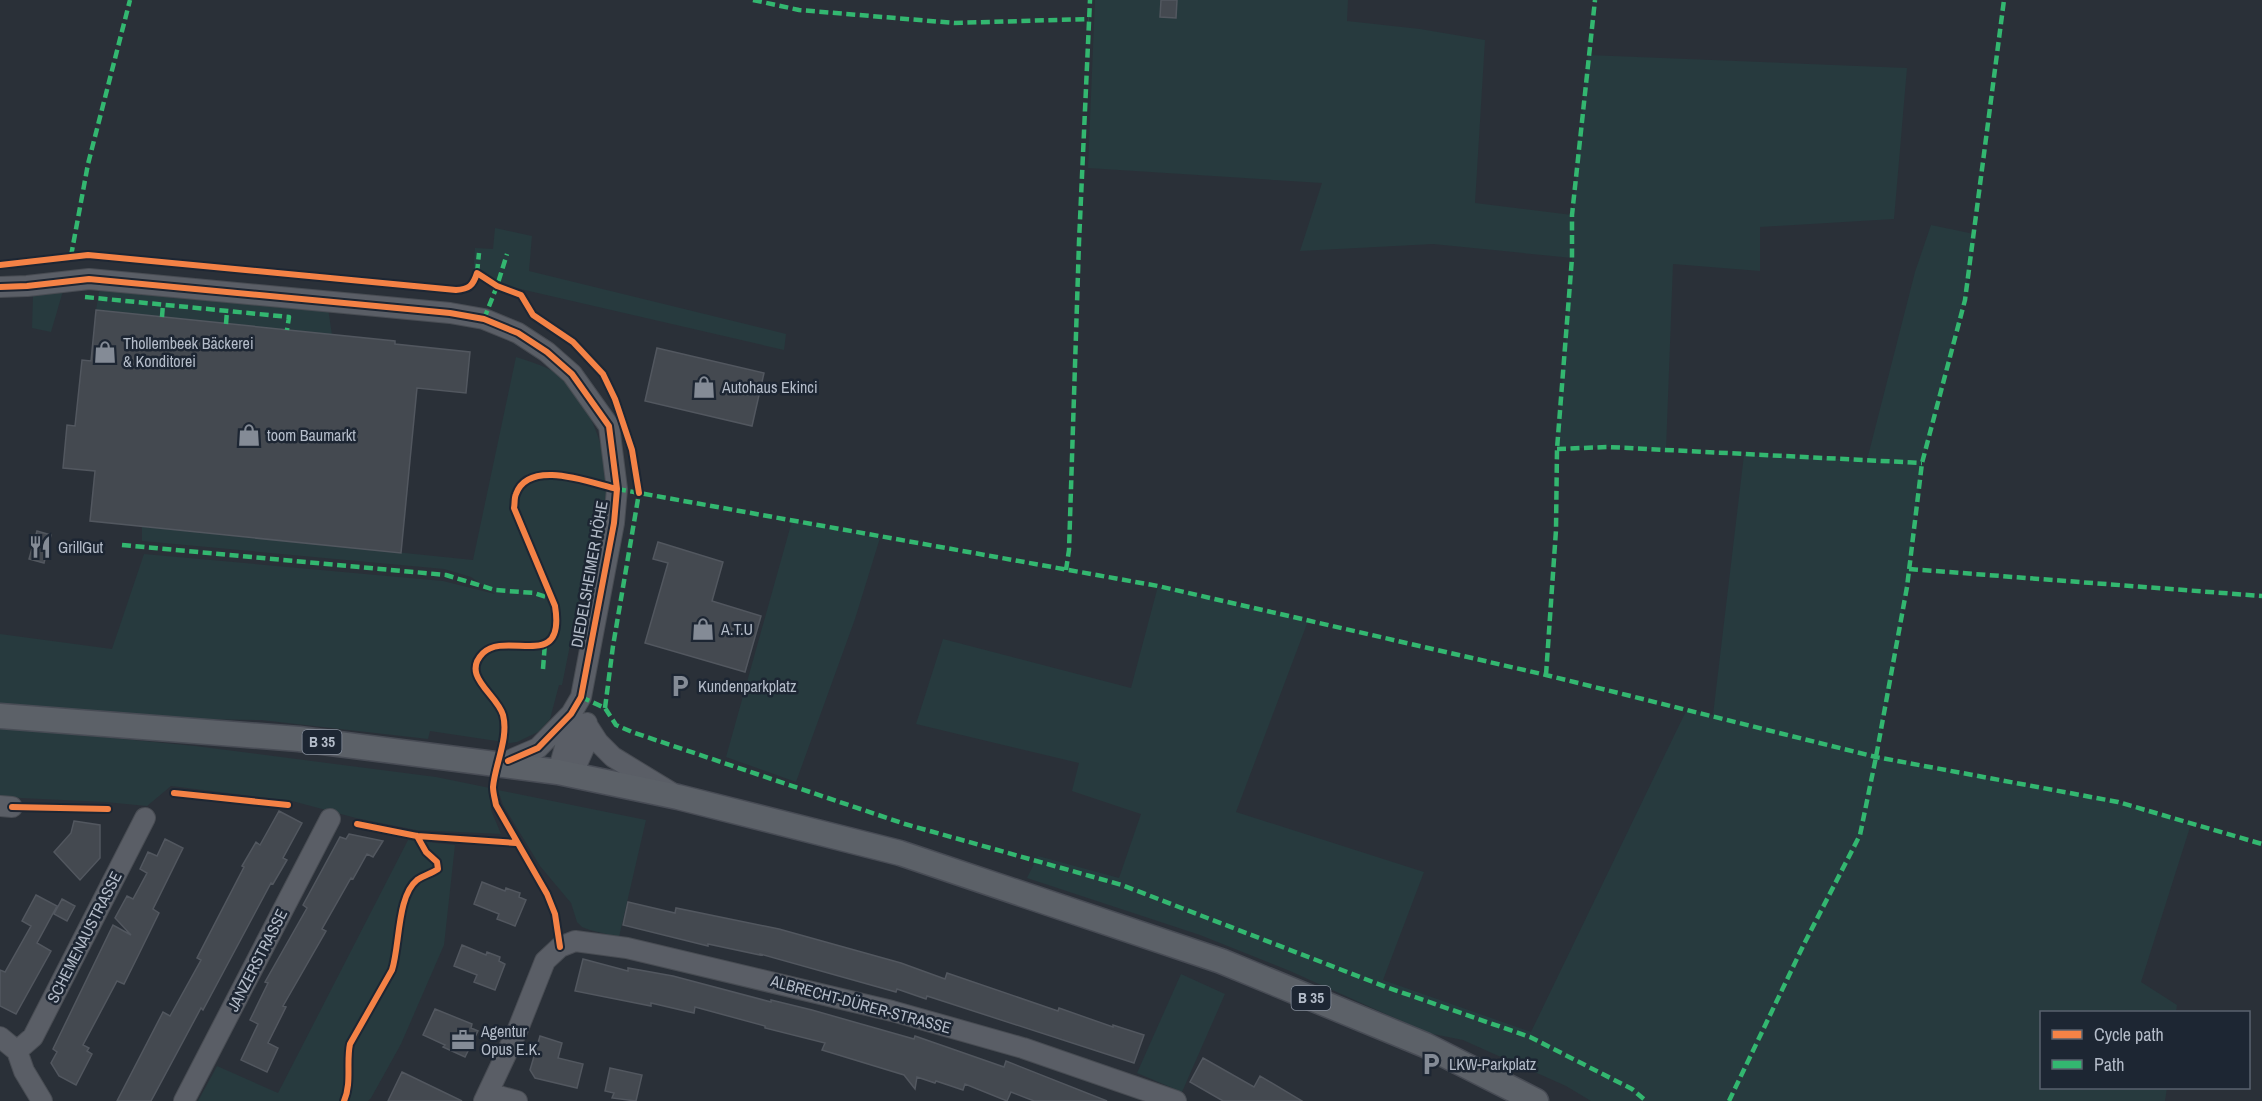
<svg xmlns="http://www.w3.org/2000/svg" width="2262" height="1101" font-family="'Archivo Narrow',sans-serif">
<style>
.green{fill:#273a3e}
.building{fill:#444950;stroke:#52575f;stroke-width:1.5}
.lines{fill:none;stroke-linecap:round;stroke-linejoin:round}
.minor-casing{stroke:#484c53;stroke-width:22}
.major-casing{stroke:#484c55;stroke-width:27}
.minor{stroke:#5a5e66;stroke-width:20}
.major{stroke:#5c6168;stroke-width:24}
.quiet{stroke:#33b770;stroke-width:4.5;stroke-dasharray:9 4.5;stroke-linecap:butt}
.cycleway-casing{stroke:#1d2633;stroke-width:10}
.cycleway{stroke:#f48246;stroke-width:6}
.labels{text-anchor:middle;stroke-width:5;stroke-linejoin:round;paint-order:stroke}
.shield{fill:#1d2633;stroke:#878f9c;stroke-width:1.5}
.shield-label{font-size:15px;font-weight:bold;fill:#b4bcc9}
.poi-label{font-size:16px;fill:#b4bcc9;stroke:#1d2633;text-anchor:start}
.street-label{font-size:16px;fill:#b4bcc9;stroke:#1d2633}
</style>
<rect width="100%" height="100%" fill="#2a3038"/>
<path class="green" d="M 1095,0 L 1348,0 L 1347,21 L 1420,29 L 1485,40 L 1475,203 L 1572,215 L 1588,55 L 1907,68 L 1894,219 L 1760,227 L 1760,271 L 1673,264 L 1666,450 L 1608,447 L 1557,449 L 1572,258 L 1433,244 L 1300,251 L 1322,183 L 1088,168 Z
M 1931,225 L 1974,234 L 1965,300 L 1922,463 L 1907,587 L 1876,757 L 2118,802 L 2191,824 L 2141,982 L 2177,1005 L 2176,1012 L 2042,1012 L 2042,1088 L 2167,1088 L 2165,1101 L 1591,1101 L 1566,1086 L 1463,1040 L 1428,1033 L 1290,971 L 1200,935 L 1027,878 L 1038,856 L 1119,878 L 1141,814 L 1072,791 L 1079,763 L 916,724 L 943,639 L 1131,688 L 1158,586 L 1308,621 L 1236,812 L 1424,872 L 1383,980 L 1531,1032 L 1687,709 L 1713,715 L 1744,455 L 1867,460 L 1915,272 Z
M 495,228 L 532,236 L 529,271 L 786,334 L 784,350 L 516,288 L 473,275 L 475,248 L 493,249 Z
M 100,286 L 328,308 L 332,335 L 96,310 Z
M 63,291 L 51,332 L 32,328 L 33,296 Z
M 516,357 C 528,361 543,365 554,372 C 586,392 610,454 607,491 C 606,504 600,514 594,525 L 562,685 L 559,685 L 550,719 L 538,732 L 517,742 L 510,743 L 430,731 L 428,739 L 261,720 L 144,718 L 0,706 L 0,634 L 112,649 L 144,554 L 443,581 L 495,594 L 471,577 L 444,569 L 142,541 L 142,526 L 473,560 Z
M 792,521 L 880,538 L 855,619 L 796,782 L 726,757 Z
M 0,727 L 195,746 L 436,777 L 490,788 L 491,810 L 501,834 L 416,830 L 356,818 L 292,801 L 171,786 L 147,806 L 105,802 L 0,797 Z
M 498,790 L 646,820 L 619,937 L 590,930 L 582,927 L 577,922 L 571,903 L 540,866 L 503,805 Z
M 408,840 L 455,845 L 444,945 L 401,1044 L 371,1098 L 368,1101 L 198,1101 L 217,1066 L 278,1093 Z
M 1181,974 L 1225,994 L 1182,1092 L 1137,1073 Z"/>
<path class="building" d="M 1161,0 L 1177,0 L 1176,18 L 1160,17 Z
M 96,310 L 395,341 L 395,344 L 470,352 L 466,393 L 417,388 L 401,553 L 90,521 L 95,471 L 63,468 L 67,425 L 75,426 L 82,360 L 91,361 Z
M 657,348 L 764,373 L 752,426 L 645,401 Z
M 37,531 L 51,535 L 44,563 L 29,559 Z
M 658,542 L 723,562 L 712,601 L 761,616 L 745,672 L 645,643 L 668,563 L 653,559 Z
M 279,811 L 302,823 L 283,858 L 287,860 L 273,884 L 271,883 L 203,1010 L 201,1008 L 151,1101 L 117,1101 L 163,1012 L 170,1016 L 201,960 L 197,958 L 244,867 L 242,866 L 256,842 L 260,845 Z
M 74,821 L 100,825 L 100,858 L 80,880 L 54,852 L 71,833 Z
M 349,834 L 383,841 L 373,857 L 367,854 L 353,879 L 351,878 L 322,929 L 326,931 L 283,1006 L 286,1007 L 268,1043 L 278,1048 L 267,1072 L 241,1060 L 258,1024 L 250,1020 L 268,983 L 265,982 L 307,908 L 303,905 L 340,837 L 346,839 Z
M 165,839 L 183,848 L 153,909 L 159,913 L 136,960 L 124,984 L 117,981 L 83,1045 L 89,1048 L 87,1051 L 92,1054 L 76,1085 L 59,1076 L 51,1063 L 57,1052 L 53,1049 L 113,925 L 131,935 L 115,918 L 127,896 L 133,899 L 147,873 L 140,869 L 148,852 L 157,856 Z
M 482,882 L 505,891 L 506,888 L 520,893 L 519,897 L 526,900 L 515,926 L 497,919 L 499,914 L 474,904 Z
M 36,895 L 57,906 L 37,943 L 51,951 L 16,1014 L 0,1006 L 0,970 L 5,972 L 31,926 L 22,921 Z
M 62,899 L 75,906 L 67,921 L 54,914 Z
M 628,902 L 675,913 L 676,908 L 779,929 L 901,963 L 945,979 L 947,973 L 1058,1011 L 1059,1008 L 1113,1027 L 1113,1025 L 1144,1035 L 1134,1063 L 927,996 L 926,999 L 897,989 L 896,992 L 760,954 L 760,955 L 708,944 L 708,946 L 623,925 Z
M 462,945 L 486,955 L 487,952 L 500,957 L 499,961 L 505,964 L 495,990 L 474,982 L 477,975 L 454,966 Z
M 583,959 L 628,971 L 628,968 L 673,976 L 771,1002 L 771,1000 L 812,1010 L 914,1039 L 915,1036 L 1004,1067 L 1006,1061 L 1107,1101 L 1034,1101 L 1011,1092 L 1007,1101 L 965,1084 L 963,1090 L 936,1081 L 935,1083 L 917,1077 L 915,1089 L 904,1075 L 822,1050 L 825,1043 L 765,1028 L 765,1026 L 695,1007 L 694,1013 L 651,1003 L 651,1006 L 575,991 Z
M 435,1009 L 472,1024 L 471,1028 L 478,1031 L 465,1057 L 443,1047 L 445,1045 L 423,1035 Z
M 540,1036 L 562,1043 L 558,1058 L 583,1064 L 577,1088 L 535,1078 L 530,1070 Z
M 1203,1058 L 1254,1087 L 1260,1076 L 1302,1101 L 1223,1101 L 1190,1082 Z
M 610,1068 L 642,1075 L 636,1101 L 612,1098 L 614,1093 L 605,1091 Z
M 402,1072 L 462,1101 L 388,1101 Z"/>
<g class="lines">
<g class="minor-casing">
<path id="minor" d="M 0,287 L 27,286 L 89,279 L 450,313 L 484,319 L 518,333 L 547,352 L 572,374 L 609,426 L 617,489 L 614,523 L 581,697 L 571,714 L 538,748 L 508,761
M 587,725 L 598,742 L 613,757 L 672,793
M 558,772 L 567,740 L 571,714
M 572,775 L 584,748 L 587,723
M 0,806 L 12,807
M 0,1037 L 17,1051 L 24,1071 L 42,1101
M 17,1051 L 33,1037 L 145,818
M 488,1093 L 517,1101
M 184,1101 L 330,819
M 484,1101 L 518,1029 L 545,961 L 560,947 L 575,941 L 627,948 L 892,1011 L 1023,1048 L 1176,1101"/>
</g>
<g class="major-casing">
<path id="major" d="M 0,716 L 299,739 L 558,772 L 678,797 L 900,853 L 1221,961 L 1425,1045 L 1536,1101"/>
</g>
<use href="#minor" class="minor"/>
<use href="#major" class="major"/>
<path class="quiet" d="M 753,0 L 799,10 L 954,23 L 1089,19
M 71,256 L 88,164 L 130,0
M 477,273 L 479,253
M 85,297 L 289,317 L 287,330
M 162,317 L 163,304
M 484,319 L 497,286 L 507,254
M 226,324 L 227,311
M 1557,449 L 1608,447 L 1922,463
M 617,489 L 1158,586 L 1546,675 L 1876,757 L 2118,802 L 2262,844
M 122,545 L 446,575 L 495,590 L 534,593 L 552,599
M 1909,569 L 2262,596
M 1066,570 L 1069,550 L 1079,242 L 1090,0
M 543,669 L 545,643
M 1546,675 L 1556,530 L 1557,449 L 1572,258 L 1572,215 L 1595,0
M 581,697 L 605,708 L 616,725 L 632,732 L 905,824 L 1122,885 L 1386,987 L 1530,1037 L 1632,1089 L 1646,1101
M 605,708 L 613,646 L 639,493
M 1729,1101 L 1804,944 L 1860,835 L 1876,757 L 1907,587 L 1922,463 L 1965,300 L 2004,0"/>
<g class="cycleway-casing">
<path id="cycleway" d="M 0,265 L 88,255 L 456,290 C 469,289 473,286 477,273 L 497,286 L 521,295 L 533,315 L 573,342 L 603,374 L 615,399 L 632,450 L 639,493
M 0,287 L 27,286 L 89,279 L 450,313 L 484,319 L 518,333 L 547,352 L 572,374 L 609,426 L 617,489 L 614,523 L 581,697 L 571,714 L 538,748 L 508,761
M 174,793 L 288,805
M 12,807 L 108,809
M 357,824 L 417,836 L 516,843
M 560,947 L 555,914 L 547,894 L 496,805 C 495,799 493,793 493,787 C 495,764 509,738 503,715 C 497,694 460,676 483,653 C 507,630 566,673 555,606 L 514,508 C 515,504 514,498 516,494 C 529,458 591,483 617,489
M 344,1101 C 352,1083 346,1062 350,1044 L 392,970 C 400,945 397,896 417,880 C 424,875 431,874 438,869 L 437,862 L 426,852 L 417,836"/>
</g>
<use href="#cycleway" class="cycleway"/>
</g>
<defs>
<g id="shop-bare" transform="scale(1.8)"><path d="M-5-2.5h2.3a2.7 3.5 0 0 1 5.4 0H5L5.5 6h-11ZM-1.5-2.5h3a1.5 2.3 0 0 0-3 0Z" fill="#848b96" stroke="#1d2633" stroke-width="2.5" paint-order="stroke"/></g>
<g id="restaurant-bare" transform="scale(1.8)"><path d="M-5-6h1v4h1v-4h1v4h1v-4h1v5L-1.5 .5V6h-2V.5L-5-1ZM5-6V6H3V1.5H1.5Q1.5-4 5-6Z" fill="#848b96" stroke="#1d2633" stroke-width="2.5" paint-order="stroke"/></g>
<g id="parking-bare" transform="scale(1.8)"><path d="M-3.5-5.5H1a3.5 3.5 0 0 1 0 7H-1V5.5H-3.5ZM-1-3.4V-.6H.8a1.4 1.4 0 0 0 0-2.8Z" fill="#848b96" stroke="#1d2633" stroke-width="2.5" paint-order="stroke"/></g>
<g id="office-bare" transform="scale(1.8)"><path d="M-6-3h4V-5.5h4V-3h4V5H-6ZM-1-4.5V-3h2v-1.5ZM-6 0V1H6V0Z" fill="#848b96" stroke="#1d2633" stroke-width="2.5" paint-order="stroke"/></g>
</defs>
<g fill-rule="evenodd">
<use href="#shop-bare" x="105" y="352"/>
<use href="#shop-bare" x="704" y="387"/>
<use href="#shop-bare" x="249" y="435"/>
<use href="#restaurant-bare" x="40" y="547"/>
<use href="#shop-bare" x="703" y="629"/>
<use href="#parking-bare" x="680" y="686"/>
<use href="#office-bare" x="463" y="1040"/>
<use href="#parking-bare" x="1431" y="1064"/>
</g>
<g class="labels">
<g class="shield">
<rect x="302.5" y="730" width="39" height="24" rx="4.5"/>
<rect x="1291.5" y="986" width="39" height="24" rx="4.5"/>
</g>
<g class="shield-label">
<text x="322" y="747">B 35</text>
<text x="1311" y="1003">B 35</text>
</g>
<g class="poi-label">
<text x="123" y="349">Thollembeek Bäckerei<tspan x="123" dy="18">&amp; Konditorei</tspan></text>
<text x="722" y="393">Autohaus Ekinci</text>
<text x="267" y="441">toom Baumarkt</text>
<text x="58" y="553">GrillGut</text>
<text x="721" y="635">A.T.U</text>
<text x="698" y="692">Kundenparkplatz</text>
<text x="481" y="1037">Agentur<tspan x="481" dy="18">Opus E.K.</tspan></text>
<text x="1449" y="1070">LKW-Parkplatz</text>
</g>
<g class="street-label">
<text transform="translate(589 574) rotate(-80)" y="6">DIEDELSHEIMER HÖHE</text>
<text transform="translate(84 937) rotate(-63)" y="6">SCHEMENAUSTRASSE</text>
<text transform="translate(257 960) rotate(-63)" y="6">JANZERSTRASSE</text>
<text transform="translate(861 1004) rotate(15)" y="6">ALBRECHT-DÜRER-STRASSE</text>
</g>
</g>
<rect x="2040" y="1011" width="210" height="78" fill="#1d2633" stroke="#59626f" stroke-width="1.5"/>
<rect x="2052" y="1030" width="30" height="9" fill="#f48246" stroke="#59626f" stroke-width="1.5"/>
<text x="2094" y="1041" font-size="18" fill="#b4bcc9">Cycle path</text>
<rect x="2052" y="1060" width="30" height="9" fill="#33b770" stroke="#59626f" stroke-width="1.5"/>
<text x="2094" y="1071" font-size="18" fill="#b4bcc9">Path</text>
</svg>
